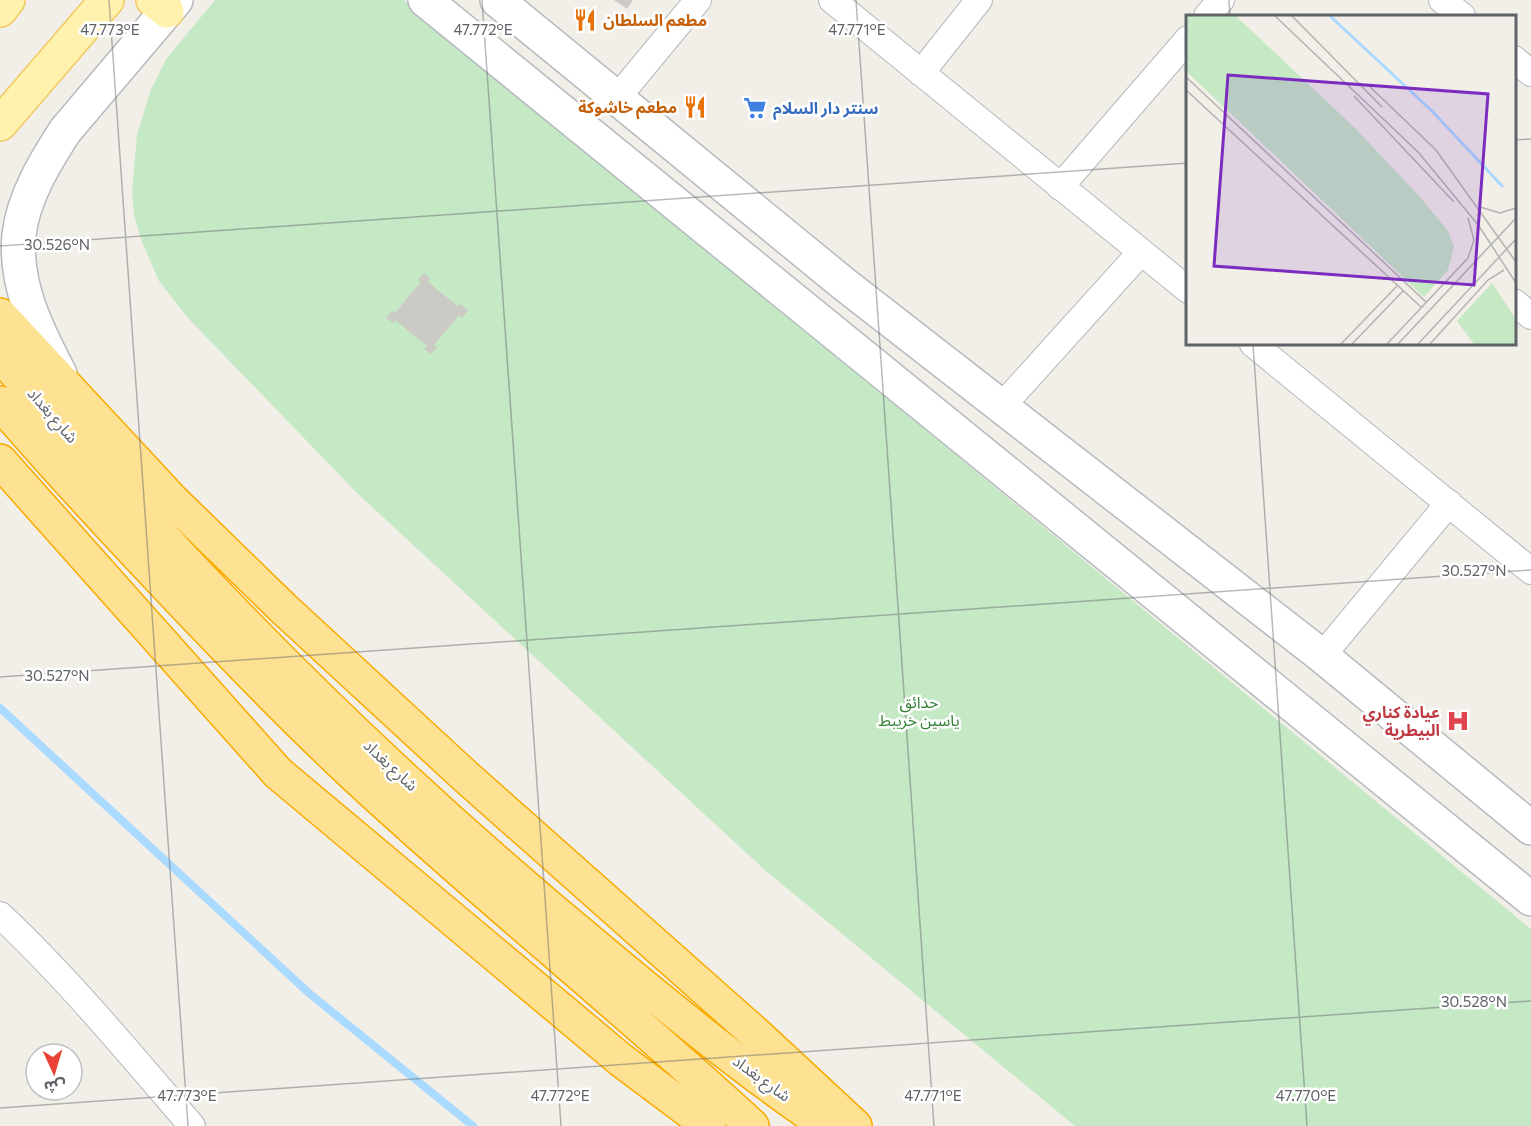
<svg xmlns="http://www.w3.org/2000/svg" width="1531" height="1126" font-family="Commissioner,'Noto Sans Arabic',sans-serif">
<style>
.green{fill:#c5e8c5}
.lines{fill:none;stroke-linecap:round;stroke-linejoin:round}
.stream{stroke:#aadaff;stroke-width:8}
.building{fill:#cccac5}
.street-casing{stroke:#b5b8bc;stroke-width:28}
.secondary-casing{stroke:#b6babf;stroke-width:36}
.primary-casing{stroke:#f2c960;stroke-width:36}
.highway-casing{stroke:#f9ab00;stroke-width:36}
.street{stroke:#fff;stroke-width:26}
.secondary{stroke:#fff;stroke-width:33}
.primary{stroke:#fff2af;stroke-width:33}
.highway{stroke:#fde293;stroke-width:33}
.ticks{fill:none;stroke:#5f6368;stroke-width:1.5;stroke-opacity:0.45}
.labels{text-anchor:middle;stroke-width:5;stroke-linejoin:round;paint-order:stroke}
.food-label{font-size:16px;font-weight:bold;fill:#c56008;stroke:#fff;text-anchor:start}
.shop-label{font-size:16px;font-weight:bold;fill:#366cbe;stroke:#fff;text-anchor:start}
.street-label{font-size:16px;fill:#5f6368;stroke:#fff}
.park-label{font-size:16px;fill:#348238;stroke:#fff}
.health-label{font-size:16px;font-weight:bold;fill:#be3a42;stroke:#fff;text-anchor:end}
.inset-river{fill:none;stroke:#aadaff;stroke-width:3}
.inset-road{fill:none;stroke:#b3b3b1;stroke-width:1.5}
.view{fill:#7b2cbf;fill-opacity:0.15;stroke:#7b2cbf;stroke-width:3}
.inset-edge{fill:none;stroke:#5f6368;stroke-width:3}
.ticks-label{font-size:15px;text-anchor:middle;fill:#5f6368;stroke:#fff;stroke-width:5;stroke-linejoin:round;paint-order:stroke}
</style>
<rect width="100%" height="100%" fill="#f1efe8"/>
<path class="green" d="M 215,0 L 404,0 L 1531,929 L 1531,1126 L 1075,1126 L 766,871 L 357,493 L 188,318 L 159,281 L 142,242 L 134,215 L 132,192 L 137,135 L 150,92 L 166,59 Z"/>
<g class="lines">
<path class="stream" d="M 0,708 L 310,994 L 473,1126"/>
</g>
<path class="building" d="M 614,0 L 633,0 L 627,9 Z
M 424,273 L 430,278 L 428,282 L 440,292 L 458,306 L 460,304 L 468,310 L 462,318 L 459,315 L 434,345 L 437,347 L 431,354 L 424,349 L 427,346 L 395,320 L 393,323 L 386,318 L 392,311 L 395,313 L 404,302 L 421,282 L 418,280 Z"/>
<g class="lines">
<g class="street-casing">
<path id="street" d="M 832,0 L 1188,290
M 1442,0 L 1462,16
M 1207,16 L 1221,0
M 1514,59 L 1531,73
M 921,73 L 979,0
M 617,98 L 698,0
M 1060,187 L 1188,39
M 1514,302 L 1531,316
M 1253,344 L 1531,571
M 1002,406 L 1141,252
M 1322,656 L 1449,503
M 0,915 C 69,980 130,1054 192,1126"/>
</g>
<g class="secondary-casing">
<path id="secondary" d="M 425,0 L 1531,899
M 497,0 L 844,284 L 1322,656 L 1531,828
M 60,374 C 38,332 14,285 19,235 C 23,198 45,162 65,131 L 176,0"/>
</g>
<g class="primary-casing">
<path id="primary" d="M 153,0 L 167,11
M 0,10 L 8,0
M 0,124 L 107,0"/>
</g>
<g class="highway-casing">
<path id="highway" d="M 0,315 L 172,500 L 284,609 L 464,775 L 757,1035 L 855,1126
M 0,355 C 66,430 132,506 202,579 C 329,713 464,838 606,955 C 678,1015 750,1074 827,1126
M 0,403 C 58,470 119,536 180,600 C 237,660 294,719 354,775 C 484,896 622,1006 752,1126
M 0,461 L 278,773 L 621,1060 L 709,1126"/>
</g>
<use href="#street" class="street"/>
<use href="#secondary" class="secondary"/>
<use href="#primary" class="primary"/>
<use href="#highway" class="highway"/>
</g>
<path class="ticks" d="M 109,0 L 188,1126M 482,0 L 561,1126M 856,0 L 934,1126M 1229,0 L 1230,16M 1514,140 L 1531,139M 0,246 L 1188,163M 1253,344 L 1307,1126M 0,677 L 1531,570M 0,1108 L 1531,1001"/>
<defs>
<g id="restaurant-bare" transform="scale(1.8)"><path d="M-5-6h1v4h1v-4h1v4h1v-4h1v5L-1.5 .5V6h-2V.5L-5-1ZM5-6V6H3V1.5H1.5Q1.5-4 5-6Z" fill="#e8710a" stroke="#fff" stroke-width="2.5" paint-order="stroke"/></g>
<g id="supermarket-bare" transform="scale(1.8)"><path d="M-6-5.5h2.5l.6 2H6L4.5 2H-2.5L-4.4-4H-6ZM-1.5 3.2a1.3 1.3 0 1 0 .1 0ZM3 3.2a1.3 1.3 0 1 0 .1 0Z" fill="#3f7fe0" stroke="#fff" stroke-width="2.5" paint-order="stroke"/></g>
<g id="hospital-bare" transform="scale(1.8)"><path d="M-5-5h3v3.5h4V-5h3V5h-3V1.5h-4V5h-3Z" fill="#e0444e" stroke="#fff" stroke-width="2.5" paint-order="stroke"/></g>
</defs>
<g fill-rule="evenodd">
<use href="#restaurant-bare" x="585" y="20"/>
<use href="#restaurant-bare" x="695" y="107"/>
<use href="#supermarket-bare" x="755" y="108"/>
<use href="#hospital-bare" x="1458" y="721"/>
</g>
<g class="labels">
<g class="food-label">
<text x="603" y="26">مطعم السلطان</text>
<text x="677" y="113" text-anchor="end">مطعم خاشوكة</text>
</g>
<g class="shop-label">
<text x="773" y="114">سنتر دار السلام</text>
</g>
<g class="street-label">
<text transform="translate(53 415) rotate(49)" y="6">شارع بغداد</text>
<text transform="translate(391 765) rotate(43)" y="6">شارع بغداد</text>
<text transform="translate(762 1078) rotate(36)" y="6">شارع بغداد</text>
</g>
<g class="park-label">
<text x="919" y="708">حدائق<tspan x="919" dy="18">ياسين خريبط</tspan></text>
</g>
<g class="health-label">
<text x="1440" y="718">عيادة كناري<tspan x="1440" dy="18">البيطرية</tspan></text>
</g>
</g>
<g transform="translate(1186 15)">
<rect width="330" height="330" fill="#f1efe8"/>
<path d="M 0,1 L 50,1 L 169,113 L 234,182 L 262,216 L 268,232 L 262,255 L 238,282 L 0,56 ZM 306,268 L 330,304 L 330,329 L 288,329 L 271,306 Z" fill="#c5e8c5"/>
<path class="inset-river" d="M 144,1 L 247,97 L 317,172"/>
<path class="inset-road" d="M 89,1 L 233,138 L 293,211 L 330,268M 106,1 L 196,92M 0,62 L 240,287M 181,69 L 250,135 L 330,247M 0,75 L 235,292M 168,81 L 268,187M 294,192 L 314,198 L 330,193M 155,329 L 211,271M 166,329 L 217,276M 201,329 L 282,243 L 288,225 L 282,203M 212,329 L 330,203M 232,329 L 330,224M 244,329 L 302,265 L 318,255"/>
<path class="view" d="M 42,60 L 302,79 L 288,270 L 28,251 Z"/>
<rect width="330" height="330" class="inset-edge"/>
</g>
<g class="ticks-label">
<text x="110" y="35">47.773°E</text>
<text x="483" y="35">47.772°E</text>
<text x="857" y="35">47.771°E</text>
<text x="57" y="250">30.526°N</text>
<text x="1474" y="576">30.527°N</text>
<text x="57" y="681">30.527°N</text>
<text x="1474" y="1007">30.528°N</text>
<text x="187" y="1101">47.773°E</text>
<text x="560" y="1101">47.772°E</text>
<text x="933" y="1101">47.771°E</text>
<text x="1306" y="1101">47.770°E</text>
</g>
<g transform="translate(54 1072) rotate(176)"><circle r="28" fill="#ffffff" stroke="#bfc1c3" stroke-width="1.5"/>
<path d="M0-4.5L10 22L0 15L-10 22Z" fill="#ea4335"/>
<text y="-9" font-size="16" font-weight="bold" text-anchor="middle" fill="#5f6368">ش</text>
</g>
</svg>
